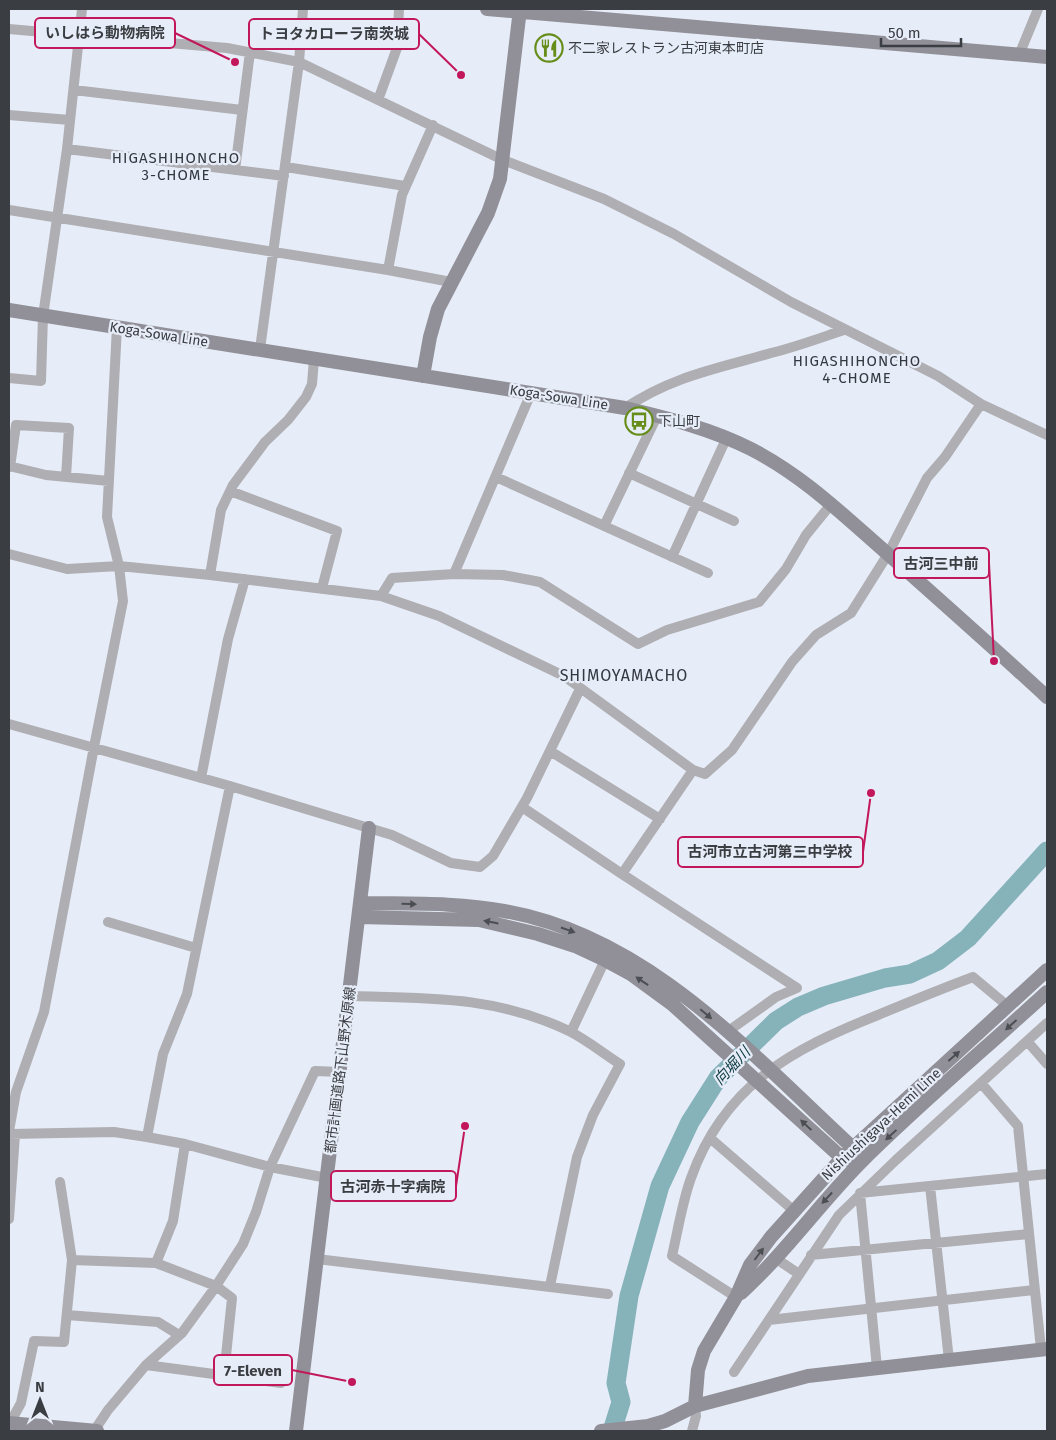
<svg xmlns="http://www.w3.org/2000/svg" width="1056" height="1440" font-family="'Fira Sans','Noto Sans JP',sans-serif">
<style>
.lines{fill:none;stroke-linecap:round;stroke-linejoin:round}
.river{stroke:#86b3ba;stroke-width:19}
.street{stroke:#afaeb3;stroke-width:10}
.secondary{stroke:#919098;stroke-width:14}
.oneway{fill:#4b4e52}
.labels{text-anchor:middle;stroke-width:4.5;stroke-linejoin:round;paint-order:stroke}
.poi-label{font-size:14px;fill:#3a3d41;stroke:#e7edf8;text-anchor:start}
.street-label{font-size:14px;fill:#3a3d41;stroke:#e7edf8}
.neighbourhood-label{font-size:15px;letter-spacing:1px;fill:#343841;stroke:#e7edf8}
.water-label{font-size:15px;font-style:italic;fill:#0c393f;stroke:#e7edf8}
.quarter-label{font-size:16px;letter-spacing:1px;fill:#343841;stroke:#e7edf8}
.leader{fill:none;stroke:#c2185b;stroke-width:2}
.callout-dot{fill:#c2185b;stroke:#e7edf8;stroke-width:2}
.callout{fill:#e7edf8;stroke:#c2185b;stroke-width:2}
.callout-label{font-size:15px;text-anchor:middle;font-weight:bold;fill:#3a3d41}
</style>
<rect width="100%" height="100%" fill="#e7edf8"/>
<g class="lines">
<path class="river" d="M 612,1431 L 621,1402 L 616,1383 L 629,1296 L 660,1186 L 690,1122 L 718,1078 L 776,1021 L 798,1007 L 824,996 L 885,978 L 910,974 L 938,961 L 968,938 L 1047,851"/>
<path class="street" d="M 9,29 L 227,48 L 299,62 L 503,160 L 604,199 L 674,234 L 791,302 L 938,376 L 981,404 L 1047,435
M 1019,55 L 1038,9
M 74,90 L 242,110
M 378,100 L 397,48 L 399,9
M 9,115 L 70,120
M 67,149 L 284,176
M 286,167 L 405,186
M 235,170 L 250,52
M 9,210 L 388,270 L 451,282
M 388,270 L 402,195 L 433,125
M 260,349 L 299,62 L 303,9
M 9,378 L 41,381 L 43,316 L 67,149 L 82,9
M 625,408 C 673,376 716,369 771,353 C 796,347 820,338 844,330
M 9,466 L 46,475 L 109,481
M 10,467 L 16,425 L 69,428 L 66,477
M 629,473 L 734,521
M 496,477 L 708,573
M 230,491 L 337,531 L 322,588
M 604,526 L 657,416
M 9,554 L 67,569 L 119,566 L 210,575 L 381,596 L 439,616 L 564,676 L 693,770 L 705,774 L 732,750 L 792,662 L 816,635 L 851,613 L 888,554 L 927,478 L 945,457 L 981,404
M 672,557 L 726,439
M 454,574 L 531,393
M 210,575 L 221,510 L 233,485 L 265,442 L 288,420 L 306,397 L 312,384 L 314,359
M 381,596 L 392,578 L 454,574 L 503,575 L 540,582 L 638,644 L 667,630 L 759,602 L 786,569 L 806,535 L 832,503
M 9,724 L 230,786 L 392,835 L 451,863 L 480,867 L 493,856 L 527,798 L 580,689
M 550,751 L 660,819
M 693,770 L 622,874 L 797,988 L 776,997 L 727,1032
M 201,778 L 228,639 L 245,579
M 522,807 L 622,874
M 108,922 L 196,948
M 350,996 C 428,998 496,996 569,1031 C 587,1040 604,1054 620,1064 L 593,1115 L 577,1157 L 550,1286
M 571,1032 L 605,960
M 1027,1041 L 1047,1064
M 981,1083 L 1018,1126 L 1041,1349
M 9,1131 L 16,1092 L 44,1012 L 94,747 L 123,601 L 119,566 L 107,517 L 117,327
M 9,1134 L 114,1132 L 147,1137 L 185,1144 L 270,1167 L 327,1178
M 147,1137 L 163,1054 L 187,994 L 230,786
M 710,1138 L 793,1210
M 60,1182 L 72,1260
M 930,1186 L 949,1360
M 9,1219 L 15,1135
M 811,1255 L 1029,1234
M 775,1258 L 799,1274
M 317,1259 L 608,1294
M 156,1263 L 216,1286 L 232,1298 L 224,1375
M 736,1297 L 672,1256 C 678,1230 682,1203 691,1178 C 724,1085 792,1049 878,1015 C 909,1002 941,989 973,977 L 1009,1007
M 67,1315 L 158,1322 L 179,1335
M 769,1320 L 1034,1290
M 146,1365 L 281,1383
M 877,1368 L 860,1193 L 1047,1174
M 734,1372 L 839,1215 L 896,1160 L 1047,1023
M 10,1423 L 21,1403 L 34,1341 L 64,1342 L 72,1260 L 156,1263 L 173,1221 L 185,1144
M 94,1431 L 108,1410 L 146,1365 L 182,1333 L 214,1289 L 243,1244 L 256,1212 L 270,1167 L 315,1071 L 340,1072
M 692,1431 L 696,1416 L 695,1406"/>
<path class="secondary" d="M 487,9 L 1047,57
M 9,310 L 625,408 C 668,418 711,429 751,449 C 805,477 843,515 889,555 C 942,602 995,649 1047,697
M 423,376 L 430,337 L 438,309 L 488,213 L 500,179 L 520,9
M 360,903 C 408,904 457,902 504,911 C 648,936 751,1054 853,1148 L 860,1163
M 359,917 L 479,920 L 538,934 L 575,946 L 605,960 L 631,974 L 672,1004 L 842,1158 L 860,1163
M 741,1293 C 784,1254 818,1206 859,1164 C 919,1104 985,1049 1047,992
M 695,1406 L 698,1370 L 704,1351 L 736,1297 L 750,1265 L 771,1237 L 842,1158 L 1047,970
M 9,1423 L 97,1431
M 296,1431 L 369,828
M 601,1431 L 648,1426 L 665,1421 L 695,1406 L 808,1376 L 1047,1349"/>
</g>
<defs><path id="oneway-solid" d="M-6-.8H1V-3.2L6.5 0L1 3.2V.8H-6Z" transform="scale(1.25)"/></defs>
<g class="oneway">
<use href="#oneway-solid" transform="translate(409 904) rotate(1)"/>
<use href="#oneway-solid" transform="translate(491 922) rotate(-169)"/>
<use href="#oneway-solid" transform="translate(568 930) rotate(19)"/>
<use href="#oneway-solid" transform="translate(642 981) rotate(-146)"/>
<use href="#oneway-solid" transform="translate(706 1014) rotate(40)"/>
<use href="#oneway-solid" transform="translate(1011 1025) rotate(138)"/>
<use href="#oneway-solid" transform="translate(954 1056) rotate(-41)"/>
<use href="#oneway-solid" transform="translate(806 1125) rotate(-137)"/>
<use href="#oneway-solid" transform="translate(891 1135) rotate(137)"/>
<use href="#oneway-solid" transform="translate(827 1198) rotate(133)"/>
<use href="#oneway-solid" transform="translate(759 1254) rotate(-53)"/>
</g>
<defs>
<g id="restaurant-ring" transform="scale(1.4375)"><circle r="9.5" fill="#e7edf8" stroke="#668d1a" stroke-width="1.5"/><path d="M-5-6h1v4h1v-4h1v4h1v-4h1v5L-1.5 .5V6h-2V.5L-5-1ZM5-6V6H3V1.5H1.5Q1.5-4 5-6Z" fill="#668d1a"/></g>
<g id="bus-ring" transform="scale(1.4375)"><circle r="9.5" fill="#e7edf8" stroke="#668d1a" stroke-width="1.5"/><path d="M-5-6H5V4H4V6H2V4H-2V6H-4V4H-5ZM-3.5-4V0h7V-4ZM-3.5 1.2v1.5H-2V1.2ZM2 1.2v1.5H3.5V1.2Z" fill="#668d1a"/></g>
</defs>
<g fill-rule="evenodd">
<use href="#restaurant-ring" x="549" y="48"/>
<use href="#bus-ring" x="639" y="421"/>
</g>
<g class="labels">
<g class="poi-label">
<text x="568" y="53">不二家レストラン古河東本町店</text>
<text x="658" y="426">下山町</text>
</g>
<g class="street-label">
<text transform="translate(159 334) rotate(9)" y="5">Koga-Sowa Line</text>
<text transform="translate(559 397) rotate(9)" y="5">Koga-Sowa Line</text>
<text transform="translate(340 1070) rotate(-83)" y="5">都市計画道路下山野木原線</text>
<text transform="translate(881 1124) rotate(-43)" y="5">Nishiushigaya-Hemi Line</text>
</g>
<g class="neighbourhood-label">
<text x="176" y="163">HIGASHIHONCHO<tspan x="176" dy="17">3-CHOME</tspan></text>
<text x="857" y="366">HIGASHIHONCHO<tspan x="857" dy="17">4-CHOME</tspan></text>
</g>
<g class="water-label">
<text transform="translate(732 1066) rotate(-47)" y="5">向堀川</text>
</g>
<g class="quarter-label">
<text x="624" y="681">SHIMOYAMACHO</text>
</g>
</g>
<path class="leader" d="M235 62L175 33M461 75L419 34M994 661L989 563M871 793L863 852M465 1126L456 1186M352 1382L292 1370"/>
<g class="callout-dot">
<circle cx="235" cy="62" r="5"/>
<circle cx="461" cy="75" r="5"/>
<circle cx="994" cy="661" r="5"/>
<circle cx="871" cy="793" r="5"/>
<circle cx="465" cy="1126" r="5"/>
<circle cx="352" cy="1382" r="5"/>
</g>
<g class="callout">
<rect x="35" y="18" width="140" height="30" rx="5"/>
<rect x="249" y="19" width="170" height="30" rx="5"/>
<rect x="894" y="548" width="95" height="30" rx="5"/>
<rect x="678" y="837" width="185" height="30" rx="5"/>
<rect x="331" y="1171" width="125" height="30" rx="5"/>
<rect x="214" y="1355" width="78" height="30" rx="5"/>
</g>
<g class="callout-label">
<text x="105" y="38">いしはら動物病院</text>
<text x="334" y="39">トヨタカローラ南茨城</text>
<text x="941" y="569">古河三中前</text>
<text x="770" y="857">古河市立古河第三中学校</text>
<text x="393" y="1192">古河赤十字病院</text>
<text x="253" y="1376">7-Eleven</text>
</g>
<rect width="1056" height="1440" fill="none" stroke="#3a3d41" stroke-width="20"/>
<g transform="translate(40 1400)" stroke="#e7edf8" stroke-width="4" paint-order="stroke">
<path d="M0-4L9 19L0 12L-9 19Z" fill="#3a3d41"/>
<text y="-8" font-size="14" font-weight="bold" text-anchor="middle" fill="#3a3d41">N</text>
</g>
<path d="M881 38v8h80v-8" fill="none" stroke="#3a3d41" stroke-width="2.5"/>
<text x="888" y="38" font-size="15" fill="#3a3d41" stroke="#e7edf8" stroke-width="4" paint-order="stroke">50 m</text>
</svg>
